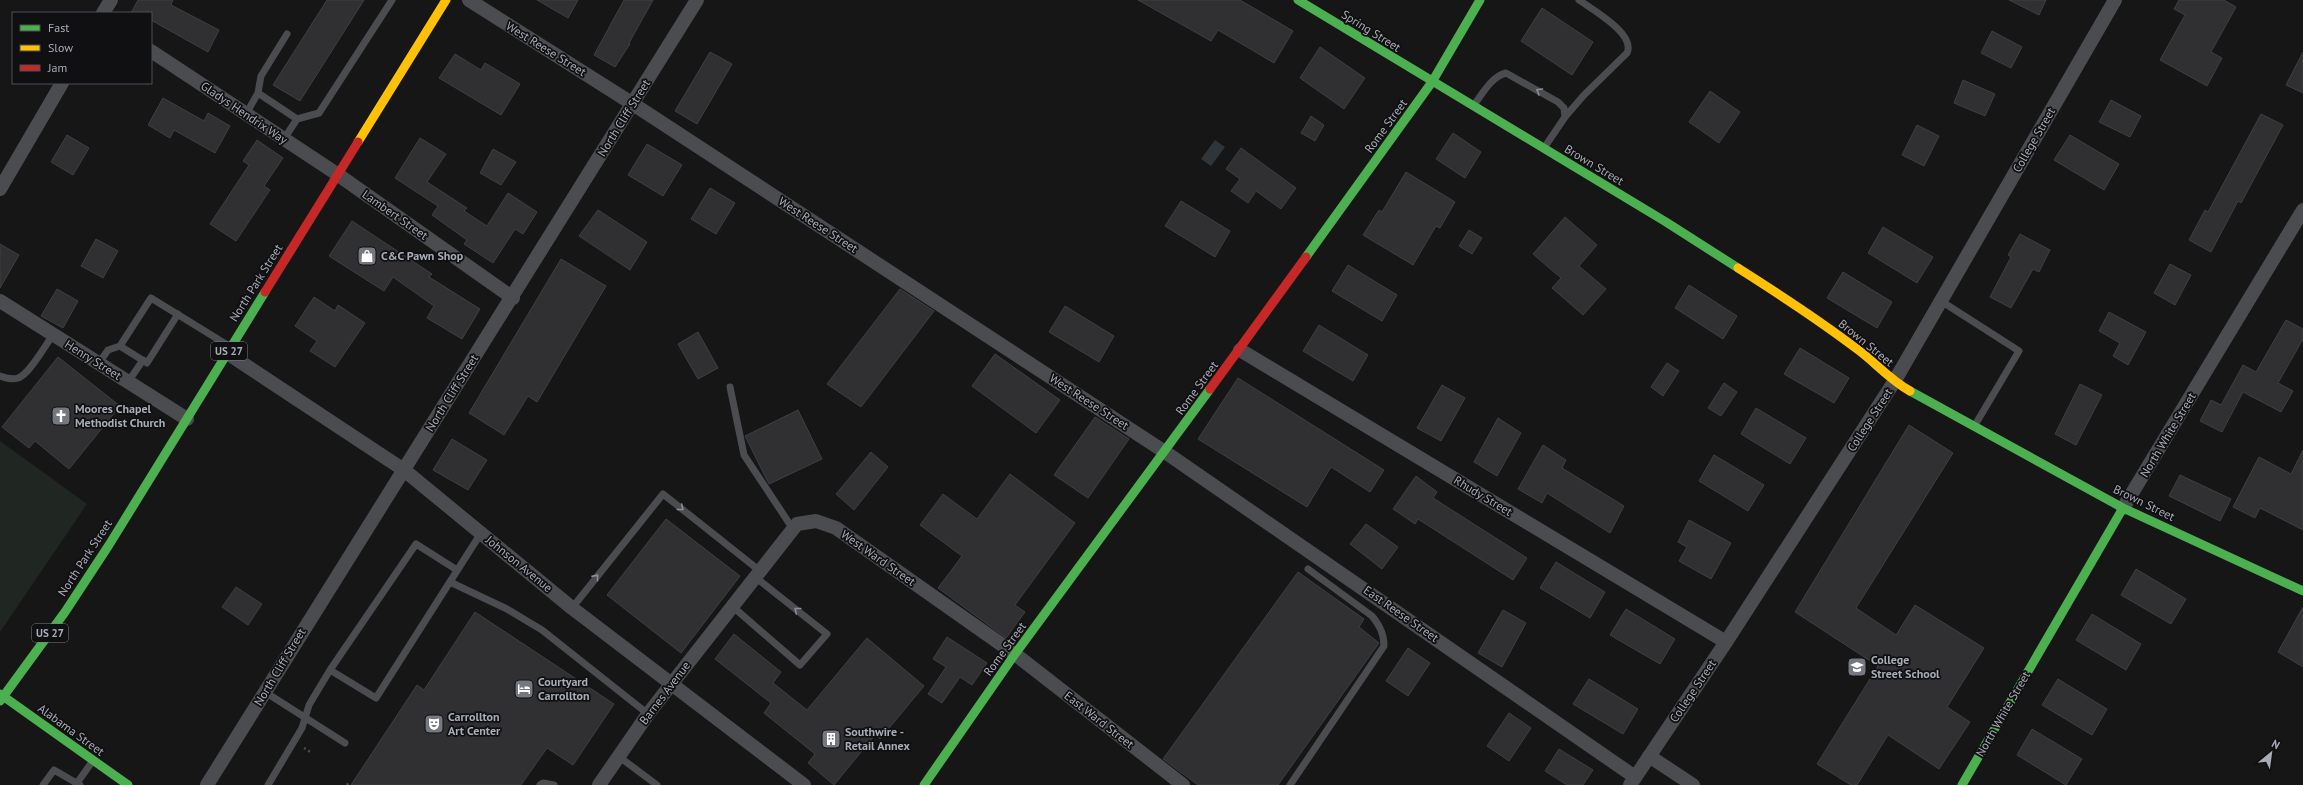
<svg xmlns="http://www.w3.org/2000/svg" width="2303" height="785" font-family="'PT Sans',sans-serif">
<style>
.green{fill:#202621}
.water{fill:#2e353b}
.building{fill:#303032;stroke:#3f3f42}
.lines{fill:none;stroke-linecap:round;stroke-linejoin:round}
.path{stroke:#4c4d50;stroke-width:2.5;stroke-dasharray:2 3;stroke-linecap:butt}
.lane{stroke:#4b4c4f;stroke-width:7}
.street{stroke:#4b4c4f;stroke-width:14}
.fast{stroke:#4caf50;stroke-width:9}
.slow{stroke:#ffc107;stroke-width:9}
.jam{stroke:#c62828;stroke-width:9}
.oneway{stroke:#8c8f97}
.labels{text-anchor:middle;stroke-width:3.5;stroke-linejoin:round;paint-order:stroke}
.shield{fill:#101012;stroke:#7a7d85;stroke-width:1}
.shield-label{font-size:11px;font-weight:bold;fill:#a8acb6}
.street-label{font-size:12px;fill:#a8acb6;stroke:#101012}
.poi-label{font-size:12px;font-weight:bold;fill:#a8acb6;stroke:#101012;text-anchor:start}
</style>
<rect width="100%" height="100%" fill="#161616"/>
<path class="green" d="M 0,441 L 87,504 L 0,632 Z"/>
<path class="water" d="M 1215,140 L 1225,147 L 1211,166 L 1201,159 Z"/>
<path class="building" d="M 138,0 L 173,0 L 171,5 L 219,30 L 208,52 L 151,20 L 151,13 L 131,13 Z
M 327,0 L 364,0 L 300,101 L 273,85 Z
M 537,0 L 578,0 L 568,18 Z
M 624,0 L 653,0 L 629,43 L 630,44 L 615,67 L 594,55 Z
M 1138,0 L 1240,0 L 1293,31 L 1274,63 L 1218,30 L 1211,41 Z
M 2009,0 L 2046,0 L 2039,15 Z
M 2179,0 L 2224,0 L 2236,7 L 2211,52 L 2222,58 L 2207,86 L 2160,60 L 2185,15 L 2174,9 Z
M 1542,8 L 1593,42 L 1572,75 L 1521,41 Z
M 1992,31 L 2022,47 L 2011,68 L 1981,53 Z
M 1320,47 L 1365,78 L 1344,109 L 1300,78 Z
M 710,52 L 732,64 L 697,124 L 675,111 Z
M 2303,52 L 2303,93 L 2286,85 Z
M 455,54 L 481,70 L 485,63 L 520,84 L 501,115 L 439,78 Z
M 1963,80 L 1995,94 L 1985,116 L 1954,103 Z
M 1710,91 L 1740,112 L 1719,143 L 1689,122 Z
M 163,98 L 204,121 L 208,113 L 230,126 L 215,153 L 174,130 L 170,138 L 148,125 Z
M 2111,100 L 2141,116 L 2130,137 L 2099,122 Z
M 2261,114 L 2283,125 L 2241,203 L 2238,201 L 2211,252 L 2189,240 L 2205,210 L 2208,212 Z
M 1311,116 L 1324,125 L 1315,141 L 1301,133 Z
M 1917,125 L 1939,136 L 1924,166 L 1902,155 Z
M 1453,133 L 1481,152 L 1465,178 L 1436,159 Z
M 67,135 L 89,148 L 73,175 L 51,162 Z
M 2070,135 L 2119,164 L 2104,190 L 2054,160 Z
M 420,138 L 446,154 L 427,182 L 467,208 L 464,211 L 487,226 L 508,193 L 537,212 L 523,234 L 515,229 L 493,263 L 464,244 L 467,240 L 432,215 L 438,206 L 395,178 Z
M 257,140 L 283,158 L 264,186 L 270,190 L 236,241 L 210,224 L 249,165 L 243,161 Z
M 647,144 L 682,165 L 663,196 L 628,175 Z
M 1241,148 L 1296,188 L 1281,209 L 1256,191 L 1248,203 L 1231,191 L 1240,179 L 1226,169 Z
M 493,149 L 516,162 L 501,185 L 480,173 Z
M 1406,172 L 1455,202 L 1440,228 L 1436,226 L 1413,265 L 1363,235 L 1379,210 L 1382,212 Z
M 710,188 L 735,203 L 716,234 L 691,219 Z
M 1181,201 L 1230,231 L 1215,257 L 1165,226 Z
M 598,210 L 647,242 L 630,270 L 579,236 Z
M 1565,217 L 1597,245 L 1579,266 L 1606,289 L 1583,315 L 1552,288 L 1561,278 L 1533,254 Z
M 352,221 L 432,274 L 429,277 L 480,309 L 462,339 L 427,318 L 434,306 L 393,277 L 384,291 L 329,256 Z
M 1883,227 L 1933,257 L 1917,283 L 1868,253 Z
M 1469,230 L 1482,238 L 1472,254 L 1459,246 Z
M 2020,234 L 2050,250 L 2039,272 L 2033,269 L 2011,308 L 1990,297 L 2011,257 L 2008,255 Z
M 96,239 L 118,251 L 103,278 L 81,266 Z
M 0,244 L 19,255 L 0,288 Z
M 561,259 L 606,286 L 537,402 L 528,396 L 504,435 L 469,413 Z
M 2170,264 L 2191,275 L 2175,305 L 2154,293 Z
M 1348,265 L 1397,295 L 1382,321 L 1332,291 Z
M 1843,272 L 1892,302 L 1877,328 L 1827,298 Z
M 1689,285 L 1737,316 L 1723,339 L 1675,308 Z
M 57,289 L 78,301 L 63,328 L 41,316 Z
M 900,289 L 934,311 L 861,407 L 827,384 Z
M 314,297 L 335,311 L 338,305 L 365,323 L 335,367 L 310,351 L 317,341 L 295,326 Z
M 1065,306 L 1114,336 L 1099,362 L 1049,332 Z
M 2109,312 L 2146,332 L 2128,365 L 2113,356 L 2120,343 L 2099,331 Z
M 2286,320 L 2303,329 L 2303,339 L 2278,383 L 2293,391 L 2281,412 L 2243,392 L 2222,432 L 2200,421 L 2211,400 L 2221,405 L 2243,365 L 2256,372 Z
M 1319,325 L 1368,355 L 1353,381 L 1303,351 Z
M 698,332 L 718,368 L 698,379 L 678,344 Z
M 1800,348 L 1849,378 L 1834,403 L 1784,374 Z
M 995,354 L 1060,400 L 1036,433 L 972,386 Z
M 58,357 L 120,406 L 69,469 L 35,441 L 29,448 L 2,427 Z
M 1667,363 L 1679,371 L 1663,396 L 1651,387 Z
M 1238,378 L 1384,470 L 1370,492 L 1331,467 L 1307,507 L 1198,439 Z
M 1724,383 L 1737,392 L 1721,416 L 1708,408 Z
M 2080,384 L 2102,395 L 2076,445 L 2055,434 Z
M 1442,385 L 1465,398 L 1441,441 L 1417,428 Z
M 1756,408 L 1806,438 L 1790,464 L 1741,434 Z
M 798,410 L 822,459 L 769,484 L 745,436 Z
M 1095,417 L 1129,439 L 1088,498 L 1054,475 Z
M 1498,418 L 1521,433 L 1497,476 L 1474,462 Z
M 1909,425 L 1953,453 L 1856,608 L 1896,635 L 1915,605 L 1984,648 L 1947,707 L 1970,722 L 1939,769 L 1888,735 L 1857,785 L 1851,785 L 1817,764 L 1878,666 L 1795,612 Z
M 452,439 L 487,460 L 468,490 L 433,470 Z
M 1543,445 L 1566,460 L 1562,468 L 1624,506 L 1610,533 L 1547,493 L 1542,503 L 1518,489 Z
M 2303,450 L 2303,530 L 2260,508 L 2255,518 L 2233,507 L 2259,457 L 2291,474 Z
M 871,452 L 888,467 L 854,510 L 836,494 Z
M 1714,455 L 1764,485 L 1748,511 L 1699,481 Z
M 1010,474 L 1075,523 L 1015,605 L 1025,612 L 1006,638 L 938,588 L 962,556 L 920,525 L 943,494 L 977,519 Z
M 2180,475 L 2231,499 L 2220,521 L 2169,496 Z
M 1416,476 L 1437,492 L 1433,498 L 1527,558 L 1513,580 L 1418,519 L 1415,524 L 1393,509 Z
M 666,519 L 740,576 L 681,653 L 607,595 Z
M 1689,520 L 1731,543 L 1711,579 L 1679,561 L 1687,547 L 1678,542 Z
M 1366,524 L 1398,547 L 1382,569 L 1350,544 Z
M 1556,562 L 1605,592 L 1590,618 L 1540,588 Z
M 2136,569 L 2186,599 L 2171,624 L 2121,595 Z
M 1298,572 L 1364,619 L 1359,627 L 1379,643 L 1278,785 L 1198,785 L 1163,759 Z
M 236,587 L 262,604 L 248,625 L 222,607 Z
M 2303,607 L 2303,667 L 2278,652 Z
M 1626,609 L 1675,639 L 1660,664 L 1610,635 Z
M 1503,610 L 1526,623 L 1502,667 L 1478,653 Z
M 475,612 L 614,704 L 573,765 L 547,748 L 521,785 L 351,785 L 417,685 L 424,690 Z
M 2092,614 L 2141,644 L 2126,670 L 2076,640 Z
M 734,634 L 781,672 L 773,683 L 807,710 L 867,638 L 924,686 L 880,739 L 875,735 L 834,785 L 808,763 L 815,754 L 764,713 L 771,703 L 715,659 Z
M 947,637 L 987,663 L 972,685 L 960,677 L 942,703 L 928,694 L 946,667 L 933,659 Z
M 1408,648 L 1430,663 L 1408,696 L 1386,681 Z
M 1589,679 L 1638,709 L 1623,734 L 1573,704 Z
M 2058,679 L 2107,709 L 2092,735 L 2042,705 Z
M 1509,713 L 1531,728 L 1509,761 L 1487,746 Z
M 2032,729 L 2082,759 L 2066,785 L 2017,755 Z
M 1559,749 L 1593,770 L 1583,785 L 1567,785 L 1545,771 Z"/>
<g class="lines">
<path class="path" d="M 304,748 L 312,753
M 347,785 L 349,782"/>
<path class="lane" d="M 258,93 L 297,119
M 1474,105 C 1483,93 1491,77 1506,73 L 1558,102 L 1564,108 L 1565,117
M 246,114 L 258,93 L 261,76 L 287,34
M 284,139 L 297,119 L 319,113 L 392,0
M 1544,148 L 1565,117 L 1584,95 L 1627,53 C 1636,34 1593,10 1579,0
M 1941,301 L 2019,351 L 1975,425
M 178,314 L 147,363 L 120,346 L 151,298 C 177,314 203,330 229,346
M 99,363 L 108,350 L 120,346
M 0,376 C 6,378 12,380 18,378 C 29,375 46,344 53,335
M 128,382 L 143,360
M 730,387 L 744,455 L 793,529
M 450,582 L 507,609 L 542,630 L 648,714
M 732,606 L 800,665 L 827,634 L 755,577
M 572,608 L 663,494 L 760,571
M 330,670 L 416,544 L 457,570
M 265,692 L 345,743
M 618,756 L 657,785
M 77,783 L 92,762
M 43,785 L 54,770 L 80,785
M 268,785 L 302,728 L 309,705 L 330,670 L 376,698 L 481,533
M 540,785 L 543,783 L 554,785
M 1290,785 L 1384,646 C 1384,634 1380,626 1372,616 L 1308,569"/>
<path class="street" d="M 469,0 L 633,104 L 1165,452 L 1635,777
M 103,13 L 111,0
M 151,51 L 337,174 L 513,298
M 0,189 L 62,83
M 0,301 L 187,419
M 1240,350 L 1726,642
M 227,353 L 404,470 L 572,608 L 804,785
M 2123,508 L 2303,210
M 1649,756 L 1693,785
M 207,785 L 697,0
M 599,785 L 648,714 L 797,524 L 816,521 L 836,528 L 1015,654 L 1183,785
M 1630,785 L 1726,642 L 1894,382 L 2115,0"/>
<path class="fast" d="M 1298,0 L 1666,222 L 1738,268
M 1306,257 L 1432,82 L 1480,0
M 1910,391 L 2123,508 L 2303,591
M 0,694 L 128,785
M 0,701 L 65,612 L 109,545 L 265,292
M 924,785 L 1015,654 L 1210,389
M 1962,785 L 2123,508"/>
<path class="slow" d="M 358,142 L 446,0
M 1738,268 C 1779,294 1819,320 1857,349 C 1876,363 1889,379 1910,391"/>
<path class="jam" d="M 265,292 L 358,142
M 1210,389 L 1306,257"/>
</g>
<defs><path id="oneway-chevron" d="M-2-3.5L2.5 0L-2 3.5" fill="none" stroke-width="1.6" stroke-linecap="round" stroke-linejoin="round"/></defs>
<g class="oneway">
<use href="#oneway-chevron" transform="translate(1539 91) rotate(-149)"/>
<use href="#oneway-chevron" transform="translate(681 508) rotate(39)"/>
<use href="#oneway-chevron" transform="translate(596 577) rotate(-51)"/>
<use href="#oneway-chevron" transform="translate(797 610) rotate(-141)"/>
</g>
<defs>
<g id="shop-square" transform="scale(1)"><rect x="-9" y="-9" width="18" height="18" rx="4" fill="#75787e" stroke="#101012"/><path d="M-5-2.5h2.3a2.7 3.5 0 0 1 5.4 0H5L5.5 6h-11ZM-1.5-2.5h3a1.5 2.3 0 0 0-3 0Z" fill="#fff"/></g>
<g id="church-square" transform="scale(1)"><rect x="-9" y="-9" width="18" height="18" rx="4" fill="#75787e" stroke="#101012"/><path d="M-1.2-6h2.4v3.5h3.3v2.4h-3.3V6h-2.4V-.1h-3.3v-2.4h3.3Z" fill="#fff"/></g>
<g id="school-square" transform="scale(1)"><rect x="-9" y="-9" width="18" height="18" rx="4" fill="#75787e" stroke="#101012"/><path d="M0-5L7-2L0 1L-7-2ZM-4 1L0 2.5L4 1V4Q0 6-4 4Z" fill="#fff"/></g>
<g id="hotel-square" transform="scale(1)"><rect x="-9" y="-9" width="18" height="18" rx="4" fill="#75787e" stroke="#101012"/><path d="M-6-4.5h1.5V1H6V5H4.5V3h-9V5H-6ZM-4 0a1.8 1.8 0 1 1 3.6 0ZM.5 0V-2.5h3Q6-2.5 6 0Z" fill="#fff"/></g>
<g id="theatre-square" transform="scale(1)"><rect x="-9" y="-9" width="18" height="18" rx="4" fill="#75787e" stroke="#101012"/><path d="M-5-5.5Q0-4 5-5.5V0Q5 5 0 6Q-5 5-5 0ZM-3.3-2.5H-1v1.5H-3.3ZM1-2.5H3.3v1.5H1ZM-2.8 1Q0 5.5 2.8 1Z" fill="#fff"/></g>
<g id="building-square" transform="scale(1)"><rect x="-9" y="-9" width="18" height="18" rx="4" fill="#75787e" stroke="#101012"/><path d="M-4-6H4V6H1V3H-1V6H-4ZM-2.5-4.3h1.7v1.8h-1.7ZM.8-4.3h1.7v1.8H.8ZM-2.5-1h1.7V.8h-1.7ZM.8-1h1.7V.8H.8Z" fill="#fff"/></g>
</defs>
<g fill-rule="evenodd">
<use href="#shop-square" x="367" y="256"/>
<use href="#church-square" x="61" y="416"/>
<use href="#school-square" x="1857" y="667"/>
<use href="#hotel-square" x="524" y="689"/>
<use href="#theatre-square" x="434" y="724"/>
<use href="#building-square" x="831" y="739"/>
</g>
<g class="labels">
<g class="shield">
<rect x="211" y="342" width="36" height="18" rx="3"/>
<rect x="32" y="624" width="36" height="18" rx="3"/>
</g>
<g class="shield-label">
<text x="229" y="355">US 27</text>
<text x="50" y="637">US 27</text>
</g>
<g class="street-label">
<text transform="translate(1371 31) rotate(32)" y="4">Spring Street</text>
<text transform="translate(546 49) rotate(32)" y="4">West Reese Street</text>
<text transform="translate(244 113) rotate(34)" y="4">Gladys Hendrix Way</text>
<text transform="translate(624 118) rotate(-58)" y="4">North Cliff Street</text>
<text transform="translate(1386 126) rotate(-54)" y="4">Rome Street</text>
<text transform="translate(2034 140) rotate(-60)" y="4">College Street</text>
<text transform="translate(1594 165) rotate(31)" y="4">Brown Street</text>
<text transform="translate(395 215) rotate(35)" y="4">Lambert Street</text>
<text transform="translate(818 225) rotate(33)" y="4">West Reese Street</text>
<text transform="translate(256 283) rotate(-58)" y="4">North Park Street</text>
<text transform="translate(1866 343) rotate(39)" y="4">Brown Street</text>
<text transform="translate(93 360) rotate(32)" y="4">Henry Street</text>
<text transform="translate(1197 388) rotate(-54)" y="4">Rome Street</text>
<text transform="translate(452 393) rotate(-58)" y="4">North Cliff Street</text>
<text transform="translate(1089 402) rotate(33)" y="4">West Reese Street</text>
<text transform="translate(1870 420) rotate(-57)" y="4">College Street</text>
<text transform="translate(2168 435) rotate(-59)" y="4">North White Street</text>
<text transform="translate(1483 496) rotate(31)" y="4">Rhudy Street</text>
<text transform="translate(2144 503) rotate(26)" y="4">Brown Street</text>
<text transform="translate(85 558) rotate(-57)" y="4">North Park Street</text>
<text transform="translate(878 558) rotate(35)" y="4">West Ward Street</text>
<text transform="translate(519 564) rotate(39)" y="4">Johnson Avenue</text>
<text transform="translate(1401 614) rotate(35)" y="4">East Reese Street</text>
<text transform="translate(1005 649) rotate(-54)" y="4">Rome Street</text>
<text transform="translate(280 667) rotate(-59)" y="4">North Cliff Street</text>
<text transform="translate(1693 691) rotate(-56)" y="4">College Street</text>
<text transform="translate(665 693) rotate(-53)" y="4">Barnes Avenue</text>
<text transform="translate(2003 714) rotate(-60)" y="4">North White Street</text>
<text transform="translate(1099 720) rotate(38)" y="4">East Ward Street</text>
<text transform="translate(71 730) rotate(36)" y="4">Alabama Street</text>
</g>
<g class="poi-label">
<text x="381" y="260">C&amp;C Pawn Shop</text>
<text x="75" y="413">Moores Chapel<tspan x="75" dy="14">Methodist Church</tspan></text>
<text x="1871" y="664">College<tspan x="1871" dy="14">Street School</tspan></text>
<text x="538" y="686">Courtyard<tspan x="538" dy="14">Carrollton</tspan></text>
<text x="448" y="721">Carrollton<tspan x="448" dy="14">Art Center</tspan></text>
<text x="845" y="736">Southwire -<tspan x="845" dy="14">Retail Annex</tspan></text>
</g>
</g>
<rect x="12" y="12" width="140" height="72" fill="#101012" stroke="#4d4e54"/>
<rect x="20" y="25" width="20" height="6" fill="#4caf50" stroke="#4d4e54"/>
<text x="48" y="32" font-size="12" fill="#a8acb6">Fast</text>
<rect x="20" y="45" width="20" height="6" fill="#ffc107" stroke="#4d4e54"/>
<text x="48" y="52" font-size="12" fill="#a8acb6">Slow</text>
<rect x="20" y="65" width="20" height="6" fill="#c62828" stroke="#4d4e54"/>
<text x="48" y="72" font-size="12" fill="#a8acb6">Jam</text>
<g transform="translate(2271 753) rotate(29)" stroke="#101012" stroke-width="3" paint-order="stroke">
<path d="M0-3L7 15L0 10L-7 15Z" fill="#a8acb6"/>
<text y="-6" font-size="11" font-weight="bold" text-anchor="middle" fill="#a8acb6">N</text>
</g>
</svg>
